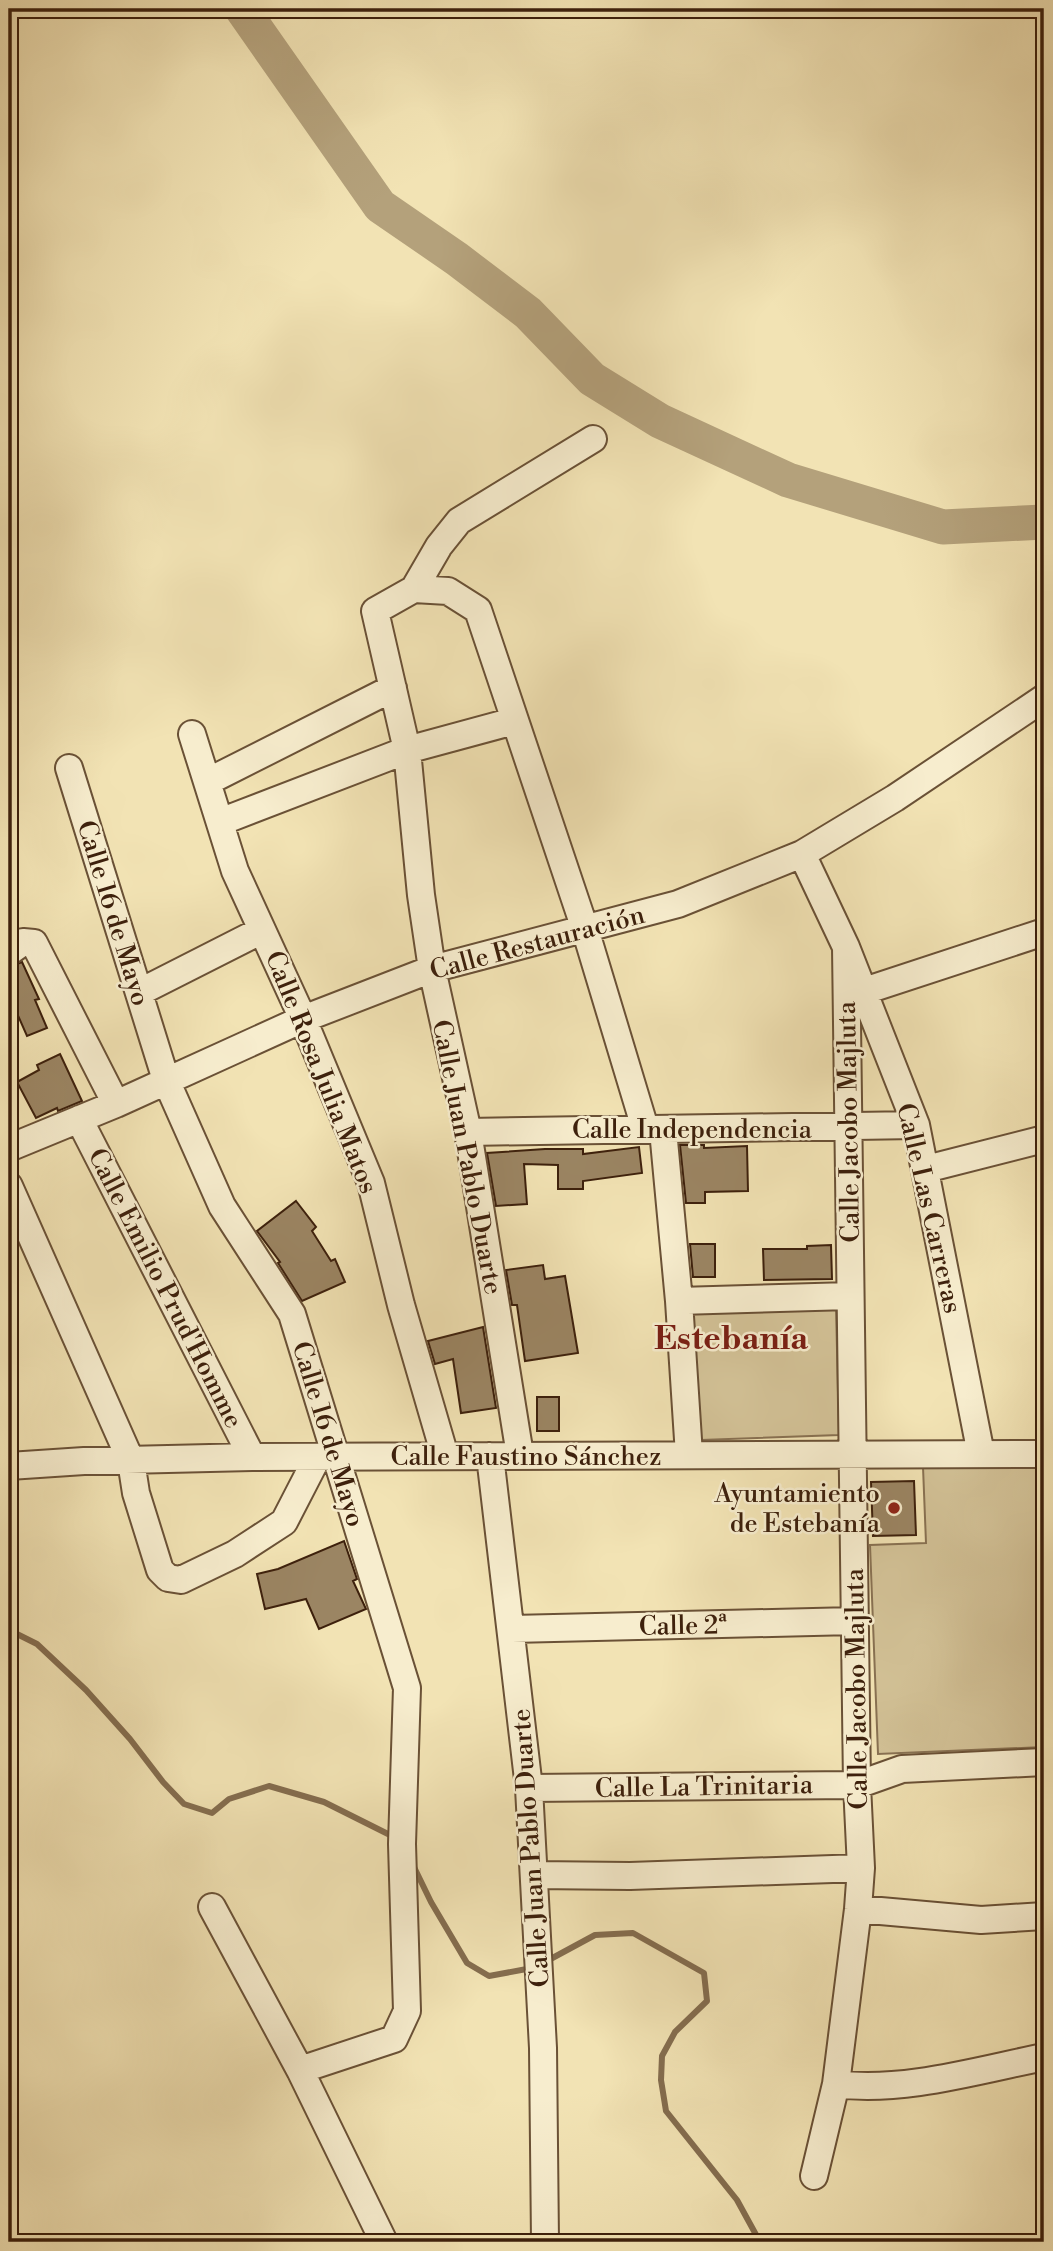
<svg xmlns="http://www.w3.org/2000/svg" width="1053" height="2251" font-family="'Libre Bodoni',serif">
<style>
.green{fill:#d3c297;stroke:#887152;stroke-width:2}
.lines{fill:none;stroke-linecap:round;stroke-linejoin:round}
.stream{stroke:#846d4f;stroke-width:6}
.river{stroke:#b4a17b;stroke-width:35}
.building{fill:#9b8563;stroke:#3d200c;stroke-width:2}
.minor-casing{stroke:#6a5136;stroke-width:30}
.minor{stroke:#f7edce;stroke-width:26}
.poi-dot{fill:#8f2418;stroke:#f7edce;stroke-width:2.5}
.labels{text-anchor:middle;stroke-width:5;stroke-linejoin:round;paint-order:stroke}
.street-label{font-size:26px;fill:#3d200c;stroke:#f7edce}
.poi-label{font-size:26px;fill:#3d200c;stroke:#f7edce;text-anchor:end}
.district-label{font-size:33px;font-weight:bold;fill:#7a1f14;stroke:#f7edce}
</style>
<rect width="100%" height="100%" fill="#f2e3b4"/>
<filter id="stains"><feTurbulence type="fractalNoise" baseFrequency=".00286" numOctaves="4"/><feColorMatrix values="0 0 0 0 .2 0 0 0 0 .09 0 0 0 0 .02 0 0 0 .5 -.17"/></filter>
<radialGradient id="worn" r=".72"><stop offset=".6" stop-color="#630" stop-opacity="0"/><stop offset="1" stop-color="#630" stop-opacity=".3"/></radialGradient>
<path class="green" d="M 836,1307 L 839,1435 L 701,1440 L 690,1310 Z
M 1044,1462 L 1044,1747 L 878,1754 L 870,1545 L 926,1543 L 923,1467 Z"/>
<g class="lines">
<path class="stream" d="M 9,1630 L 37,1644 L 86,1690 L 130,1739 L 163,1782 L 184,1804 L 212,1813 L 229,1799 L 269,1786 L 324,1802 L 396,1838
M 413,1865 L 431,1902 L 467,1963 L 489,1976 L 532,1968
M 545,1962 L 595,1935 L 633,1933 L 704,1973 L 707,2001 L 675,2032 L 662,2056 L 661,2080 L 666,2111 L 737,2200 L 760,2242"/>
<path class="river" d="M 242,9 L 380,206 L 457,259 L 528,313 L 592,379 L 660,421 L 788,480 L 943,527 L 1044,522"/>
</g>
<path class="building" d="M 22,962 L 39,999 L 35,1000 L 47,1028 L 27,1036 L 9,995 L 9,967 Z
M 60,1054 L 82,1101 L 58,1111 L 57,1108 L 36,1118 L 17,1082 L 39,1070 L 37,1065 Z
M 680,1145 L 704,1145 L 704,1148 L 747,1146 L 748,1191 L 705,1192 L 705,1203 L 686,1203 Z
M 639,1147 L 642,1173 L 583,1181 L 583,1189 L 558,1189 L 558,1165 L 524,1164 L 527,1204 L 496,1206 L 487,1153 L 545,1149 L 583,1149 L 583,1154 Z
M 296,1201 L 316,1227 L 312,1231 L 331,1261 L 335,1259 L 345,1282 L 302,1301 L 278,1263 L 280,1262 L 257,1231 Z
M 690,1244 L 715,1244 L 715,1277 L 693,1277 Z
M 831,1245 L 832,1279 L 764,1280 L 763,1249 L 807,1249 L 807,1246 Z
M 543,1265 L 545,1279 L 565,1276 L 578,1353 L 525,1361 L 517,1305 L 512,1305 L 506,1270 Z
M 483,1327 L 496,1408 L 461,1413 L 453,1359 L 435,1364 L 428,1341 Z
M 537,1397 L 559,1397 L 559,1431 L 537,1431 Z
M 914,1481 L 916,1535 L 873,1536 L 871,1482 Z
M 344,1541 L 357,1579 L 353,1581 L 366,1609 L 319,1629 L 306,1599 L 265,1609 L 257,1574 L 278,1569 Z"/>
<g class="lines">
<g class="minor-casing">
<path id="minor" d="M 414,589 L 439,546 L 459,521 L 593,439
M 192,734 L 235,871 L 303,1019 L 371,1183 L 401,1305 L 445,1456
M 69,768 L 166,1080 L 222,1206 L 292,1314 L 407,1688 L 402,1844 L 407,2011 L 394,2039 L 300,2070
M 207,782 L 393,688
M 220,822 L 407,750 L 514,721
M 802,854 L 846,947 L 916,1125 L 981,1454
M 9,952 L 23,942 L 34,943 L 116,1104
M 140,992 L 262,930
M 849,996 L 1044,932
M 79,1119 L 252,1457
M 663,1130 L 679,1301 L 689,1455
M 468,1132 L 916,1125
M 9,1148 L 116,1104 L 303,1019 L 432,969 L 678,904 L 802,854 L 895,798 L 1044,698
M 926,1169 L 1044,1139
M 9,1186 L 131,1461 L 136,1493 L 160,1570 L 168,1578 L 181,1580 L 235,1554 L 284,1522 L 317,1458
M 679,1301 L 850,1296
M 520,1455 L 468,1132 L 432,969 L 421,895 L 407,750 L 375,611 L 414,589 L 448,591 L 478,610 L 585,929 L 645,1128
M 490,1456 L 529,1788 L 543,2048 L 545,2242
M 9,1466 L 84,1461 L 252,1457 L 1044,1454
M 512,1629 L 854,1621
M 529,1788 L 857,1785 L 902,1769 L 1044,1762
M 534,1875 L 630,1876 L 861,1868
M 212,1907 L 300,2070 L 384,2242
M 858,1909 L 981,1920 L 1044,1916
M 836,2084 C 902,2093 979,2070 1044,2057
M 814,2176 L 836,2084 L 858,1909 L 861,1868 L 857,1785 L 846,947"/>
</g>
<use href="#minor" class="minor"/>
</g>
<circle class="poi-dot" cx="894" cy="1508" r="7"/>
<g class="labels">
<g class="street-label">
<text transform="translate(114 913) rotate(73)" y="9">Calle 16 de Mayo</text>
<text transform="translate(537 942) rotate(-15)" y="9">Calle Restauración</text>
<text transform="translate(322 1072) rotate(68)" y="9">Calle Rosa Julia Matos</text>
<text transform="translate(848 1122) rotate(-91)" y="9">Calle Jacobo Majluta</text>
<text x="692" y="1138">Calle Independencia</text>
<text transform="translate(468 1157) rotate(79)" y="9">Calle Juan Pablo Duarte</text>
<text transform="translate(930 1208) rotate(77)" y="9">Calle Las Carreras</text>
<text transform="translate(166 1288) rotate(63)" y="9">Calle Emilio Prud'Homme</text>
<text transform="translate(329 1434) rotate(73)" y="9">Calle 16 de Mayo</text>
<text x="526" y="1465">Calle Faustino Sánchez</text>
<text transform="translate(683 1625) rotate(-1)" y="9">Calle 2ª</text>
<text transform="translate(856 1689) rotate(-91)" y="9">Calle Jacobo Majluta</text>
<text transform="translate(704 1786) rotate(-1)" y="9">Calle La Trinitaria</text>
<text transform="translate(530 1848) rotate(-94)" y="9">Calle Juan Pablo Duarte</text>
</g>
<g class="poi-label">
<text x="880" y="1502">Ayuntamiento<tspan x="880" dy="30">de Estebanía</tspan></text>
</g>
<g class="district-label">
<text x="731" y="1349">Estebanía</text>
</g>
</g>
<rect width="1053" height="2251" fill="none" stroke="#f2e3b4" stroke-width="35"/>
<rect x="10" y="10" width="1032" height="2230" fill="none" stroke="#3d200c" stroke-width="3.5"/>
<rect x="18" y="18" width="1018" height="2216" fill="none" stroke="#3d200c" stroke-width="2"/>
<rect width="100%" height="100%" filter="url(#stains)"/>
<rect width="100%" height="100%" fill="url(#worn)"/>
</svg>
